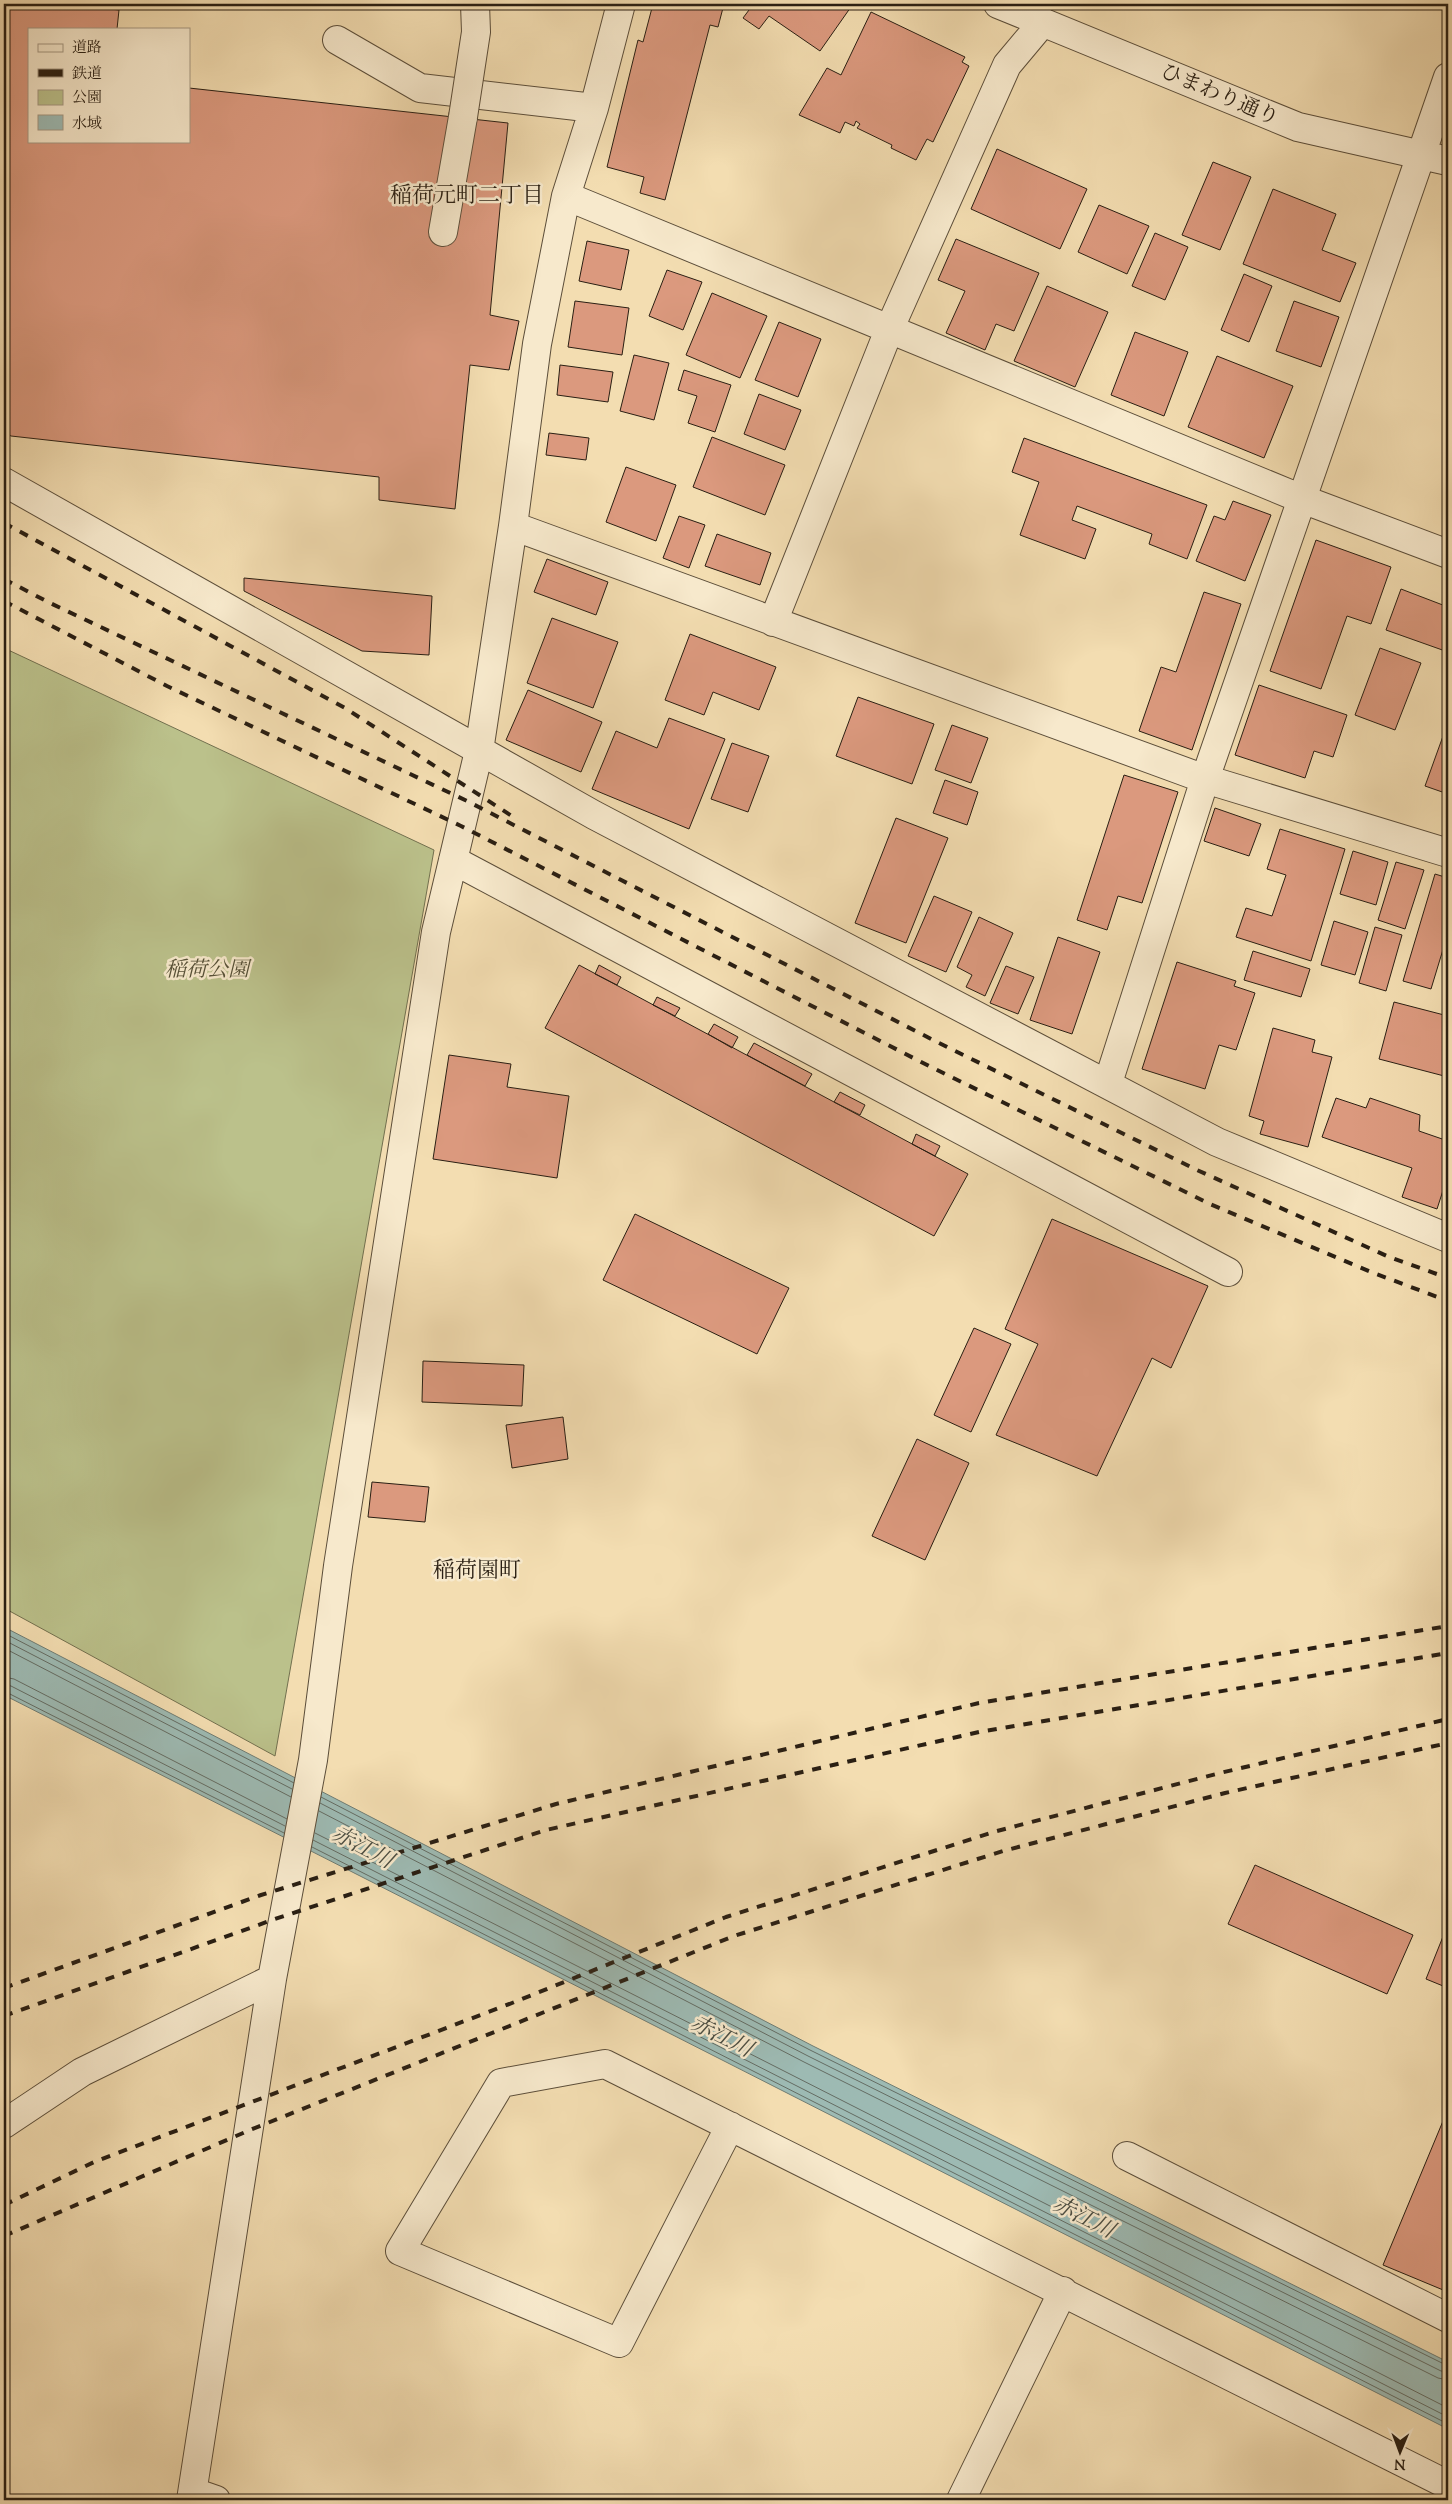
<svg xmlns="http://www.w3.org/2000/svg" width="1452" height="2504" font-family="'Sorts Mill Goudy','Noto Serif JP',serif">
<style>
.green{fill:#bbc18b;stroke:#72704f}
.water{fill:#9dbab3;stroke:#6f7c73}
.lines{fill:none;stroke-linecap:round;stroke-linejoin:round}
.shore{stroke:#646c63;stroke-width:1}
.building{fill:#db997e;stroke:#2a1f13}
.minor-casing{stroke:#5c4e3a;stroke-width:30}
.minor{stroke:#f7e9cc;stroke-width:28}
.rail{stroke:#2a1f13;stroke-width:4;stroke-dasharray:9 9;stroke-linecap:butt}
.minor-bridge-casing{stroke:#5c4e3a;stroke-width:30;stroke-linecap:butt}
.minor-bridge{stroke:#f7e9cc;stroke-width:28}
.labels{text-anchor:middle;stroke-width:5;stroke-linejoin:round;paint-order:stroke}
.street-label{font-size:21px;fill:#2a1f13;stroke:#f7e9cc}
.park-label{font-size:21px;font-style:italic;fill:#565037;stroke:#f7e9cc}
.neighbourhood-label{font-size:22px;fill:#2a1f13;stroke:#f7e9cc}
.water-label{font-size:22px;font-style:italic;fill:#4c4e43;stroke:#f7e9cc}
</style>
<rect width="100%" height="100%" fill="#f3ddb1"/>
<filter id="stains"><feTurbulence type="fractalNoise" baseFrequency=".004" numOctaves="4"/><feColorMatrix values="0 0 0 0 .2 0 0 0 0 .09 0 0 0 0 .02 0 0 0 .5 -.17"/></filter>
<radialGradient id="worn" r=".72"><stop offset=".6" stop-color="#630" stop-opacity="0"/><stop offset="1" stop-color="#630" stop-opacity=".3"/></radialGradient>
<path class="green" d="M 4,648 L 434,850 L 275,1756 L 4,1608 Z"/>
<path class="water" d="M 4,1627 L 813,2046 L 1448,2362 L 1448,2429 L 4,1695 Z"/>
<g class="lines">
<path class="shore" d="M 4,1633 L 294,1783
M 4,1640 L 292,1789
M 4,1648 L 291,1797
M 4,1677 L 14,1679 L 287,1819
M 4,1684 L 11,1686 L 285,1826
M 4,1691 L 284,1833
M 321,1797 L 810,2050 L 1448,2366
M 320,1803 L 808,2056 L 1441,2371 L 1448,2372
M 319,1811 L 804,2062 L 1438,2378 L 1448,2380
M 315,1833 L 1448,2408
M 313,1840 L 1448,2417
M 312,1847 L 1448,2424"/>
</g>
<path class="building" d="M 8,4 L 68,4 L 119,10 L 117,29 L 29,29 L 29,141 L 189,141 L 189,88 L 508,123 L 490,315 L 519,321 L 509,370 L 470,365 L 455,509 L 379,500 L 379,477 L 11,436 L 4,432 L 4,35 Z
M 653,4 L 724,4 L 718,27 L 710,25 L 665,200 L 640,193 L 644,177 L 607,167 L 638,40 L 643,42 Z
M 749,4 L 853,4 L 820,51 L 769,16 L 759,29 L 743,18 L 752,6 Z
M 871,12 L 965,57 L 962,62 L 969,66 L 933,142 L 927,139 L 916,160 L 891,148 L 892,145 L 857,128 L 860,124 L 856,121 L 854,126 L 845,122 L 840,133 L 799,115 L 827,68 L 841,75 Z
M 997,149 L 1087,189 L 1060,249 L 971,209 Z
M 1213,162 L 1251,177 L 1220,250 L 1182,235 Z
M 1273,189 L 1336,214 L 1322,250 L 1356,263 L 1340,302 L 1243,264 Z
M 1099,205 L 1149,226 L 1127,274 L 1078,252 Z
M 1155,233 L 1188,247 L 1165,300 L 1132,286 Z
M 956,239 L 1039,273 L 1014,331 L 996,324 L 985,350 L 946,333 L 965,291 L 938,280 Z
M 587,241 L 629,250 L 621,290 L 579,281 Z
M 667,270 L 702,282 L 683,330 L 649,316 Z
M 1244,274 L 1272,286 L 1249,342 L 1221,330 Z
M 1047,286 L 1108,312 L 1075,387 L 1014,361 Z
M 712,293 L 767,316 L 740,378 L 686,355 Z
M 575,301 L 629,308 L 622,355 L 568,347 Z
M 1294,301 L 1339,317 L 1321,367 L 1276,351 Z
M 779,322 L 821,339 L 798,397 L 755,380 Z
M 1135,332 L 1188,352 L 1164,416 L 1111,395 Z
M 634,355 L 669,363 L 654,420 L 620,411 Z
M 1217,356 L 1293,386 L 1264,458 L 1188,427 Z
M 560,365 L 613,372 L 608,402 L 557,395 Z
M 684,370 L 731,385 L 715,432 L 688,423 L 697,396 L 678,390 Z
M 759,394 L 801,410 L 785,450 L 744,434 Z
M 549,433 L 589,438 L 586,460 L 546,455 Z
M 712,437 L 785,465 L 765,515 L 693,487 Z
M 1024,438 L 1207,505 L 1187,559 L 1149,544 L 1152,534 L 1077,506 L 1072,520 L 1096,529 L 1085,559 L 1020,535 L 1039,482 L 1012,472 Z
M 626,467 L 676,485 L 656,541 L 606,522 Z
M 1233,501 L 1271,515 L 1245,581 L 1196,561 L 1214,516 L 1225,520 Z
M 679,516 L 705,525 L 689,568 L 663,558 Z
M 717,534 L 771,553 L 760,585 L 705,566 Z
M 1316,540 L 1391,567 L 1371,624 L 1347,616 L 1321,689 L 1270,671 Z
M 547,559 L 608,582 L 596,615 L 534,592 Z
M 244,578 L 432,596 L 429,655 L 362,651 L 244,591 Z
M 1401,589 L 1448,607 L 1448,652 L 1386,630 Z
M 1204,592 L 1241,604 L 1192,750 L 1139,731 L 1161,667 L 1176,672 Z
M 552,618 L 618,642 L 593,708 L 527,683 Z
M 690,634 L 776,667 L 759,710 L 713,692 L 704,715 L 665,700 Z
M 1380,648 L 1421,663 L 1395,730 L 1355,715 Z
M 1259,685 L 1347,715 L 1333,757 L 1314,751 L 1305,778 L 1235,755 Z
M 528,690 L 602,722 L 581,772 L 506,740 Z
M 858,697 L 934,724 L 912,784 L 836,756 Z
M 669,718 L 725,739 L 689,829 L 592,789 L 616,731 L 657,748 Z
M 952,725 L 988,738 L 971,783 L 935,770 Z
M 1447,725 L 1448,725 L 1448,794 L 1425,786 Z
M 732,743 L 769,756 L 748,812 L 711,799 Z
M 1124,775 L 1178,792 L 1142,903 L 1118,896 L 1107,930 L 1077,920 Z
M 945,780 L 978,792 L 967,825 L 933,813 Z
M 1215,808 L 1261,824 L 1249,856 L 1204,841 Z
M 896,818 L 948,838 L 906,943 L 855,923 Z
M 1280,829 L 1345,849 L 1311,961 L 1236,937 L 1246,908 L 1272,916 L 1286,875 L 1267,869 Z
M 1353,851 L 1388,862 L 1376,905 L 1340,894 Z
M 1396,862 L 1424,870 L 1405,929 L 1378,920 Z
M 1435,874 L 1448,878 L 1448,933 L 1431,989 L 1403,981 Z
M 934,896 L 972,912 L 946,972 L 908,956 Z
M 979,917 L 1013,933 L 985,996 L 966,987 L 972,975 L 957,967 Z
M 1334,921 L 1368,932 L 1355,975 L 1321,965 Z
M 1375,927 L 1402,935 L 1386,991 L 1359,983 Z
M 1058,937 L 1100,952 L 1072,1034 L 1030,1020 Z
M 1253,951 L 1310,969 L 1301,997 L 1244,980 Z
M 1177,962 L 1236,981 L 1234,986 L 1255,993 L 1236,1050 L 1219,1045 L 1205,1089 L 1142,1069 Z
M 579,965 L 968,1174 L 934,1236 L 545,1028 Z
M 599,965 L 621,977 L 617,985 L 595,974 Z
M 1006,966 L 1034,977 L 1018,1014 L 990,1003 Z
M 657,997 L 680,1008 L 675,1016 L 653,1005 Z
M 1394,1002 L 1448,1016 L 1448,1077 L 1379,1059 Z
M 714,1024 L 738,1037 L 732,1048 L 708,1034 Z
M 1273,1028 L 1315,1040 L 1312,1052 L 1332,1057 L 1308,1147 L 1260,1134 L 1264,1121 L 1249,1116 Z
M 754,1043 L 812,1074 L 805,1086 L 747,1055 Z
M 449,1055 L 511,1064 L 507,1087 L 569,1096 L 557,1178 L 433,1159 Z
M 840,1092 L 865,1105 L 860,1115 L 834,1102 Z
M 1336,1098 L 1366,1108 L 1370,1098 L 1420,1115 L 1419,1131 L 1448,1141 L 1448,1175 L 1437,1209 L 1402,1197 L 1412,1168 L 1322,1137 Z
M 916,1134 L 940,1146 L 935,1156 L 912,1144 Z
M 1448,1206 L 1448,1223 L 1443,1221 Z
M 635,1214 L 789,1288 L 757,1354 L 603,1280 Z
M 1052,1219 L 1208,1286 L 1171,1368 L 1152,1358 L 1097,1476 L 996,1435 L 1038,1344 L 1005,1329 Z
M 974,1328 L 1011,1344 L 971,1432 L 934,1415 Z
M 423,1361 L 524,1365 L 522,1406 L 422,1402 Z
M 563,1417 L 568,1459 L 512,1468 L 506,1425 Z
M 917,1439 L 969,1463 L 925,1560 L 872,1536 Z
M 372,1482 L 429,1487 L 425,1522 L 368,1517 Z
M 1255,1865 L 1413,1935 L 1387,1994 L 1228,1924 Z
M 1448,1924 L 1448,1988 L 1426,1979 Z
M 1448,2109 L 1448,2292 L 1383,2265 Z"/>
<g class="lines">
<g class="minor-casing">
<path id="minor" d="M 998,4 L 1298,127 L 1448,161
M 337,40 L 420,88 L 594,108
M 566,196 L 1302,499 L 1448,554
M 443,232 L 463,117
M 4,482 L 594,815 L 1217,1142 L 1448,1238
M 513,526 L 1205,779 L 1448,853
M 773,622 L 889,330 L 1007,65 L 1043,22
M 453,860 L 1228,1272
M 1108,1083 L 1205,779 L 1448,77
M 4,2124 L 82,2072 L 272,1979
M 730,2126 L 619,2343 L 400,2251 L 501,2083 L 605,2064 L 1448,2485
M 1127,2156 L 1448,2318
M 193,2492 L 216,2500
M 191,2500 L 272,1979 L 313,1760 L 338,1566 L 436,932 L 479,751 L 513,526 L 537,344 L 566,196 L 594,108 L 621,4
M 961,2500 L 1063,2291"/>
</g>
<use href="#minor" class="minor"/>
<path class="rail" d="M 4,523 L 345,708 L 518,820
M 4,579 L 48,602 L 467,801 L 939,1043 L 1197,1170 L 1389,1257 L 1448,1278
M 4,601 L 167,686 L 461,826 L 929,1066 L 1210,1204 L 1371,1272 L 1448,1301
M 4,1988 L 261,1895 L 556,1804 L 979,1703 L 1448,1626
M 4,2016 L 275,1919 L 546,1830 L 979,1732 L 1448,1653
M 4,2205 L 94,2162 L 512,2003 L 726,1917 L 997,1831 L 1220,1773 L 1448,1719
M 4,2236 L 250,2130 L 734,1936 L 1003,1851 L 1225,1793 L 1448,1743"/>
<g class="minor-bridge-casing">
<path id="minor-bridge" d="M 463,117 L 476,32 L 475,4"/>
</g>
<use href="#minor-bridge" class="minor-bridge"/>
</g>
<g class="labels">
<g class="street-label">
<text transform="translate(1220 94) rotate(23)" y="7">ひまわり通り</text>
</g>
<g class="park-label">
<text x="207" y="976">稲荷公園</text>
</g>
<g class="neighbourhood-label">
<text x="467" y="202">稲荷元町二丁目</text>
<text x="477" y="1577">稲荷園町</text>
</g>
<g class="water-label">
<text transform="translate(363 1846) rotate(28)" y="8">赤江川</text>
<text transform="translate(722 2035) rotate(27)" y="8">赤江川</text>
<text transform="translate(1084 2216) rotate(27)" y="8">赤江川</text>
</g>
</g>
<rect width="1452" height="2504" fill="none" stroke="#f3ddb1" stroke-width="20"/>
<rect x="5" y="5" width="1442" height="2494" fill="none" stroke="#2a1f13" stroke-width="2.5"/>
<rect x="10" y="10" width="1432" height="2484" fill="none" stroke="#2a1f13"/>
<rect x="28" y="28" width="162" height="115" fill="#f7e9cc" stroke="#a59882"/>
<rect x="38" y="44" width="25" height="8" fill="#f7e9cc" stroke="#a59882"/>
<text x="72" y="52" font-size="15" fill="#2a1f13">道路</text>
<rect x="38" y="69" width="25" height="8" fill="#2a1f13" stroke="#a59882"/>
<text x="72" y="78" font-size="15" fill="#2a1f13">鉄道</text>
<rect x="38" y="90" width="25" height="15" fill="#bbc18b" stroke="#a59882"/>
<text x="72" y="102" font-size="15" fill="#2a1f13">公園</text>
<rect x="38" y="115" width="25" height="15" fill="#9dbab3" stroke="#a59882"/>
<text x="72" y="128" font-size="15" fill="#2a1f13">水域</text>
<g transform="translate(1400 2452) rotate(181)" stroke="#f7e9cc" stroke-width="4" paint-order="stroke">
<path d="M0-4L9 19L0 12L-9 19Z" fill="#2a1f13"/>
<text y="-8" font-size="14" font-weight="bold" text-anchor="middle" fill="#2a1f13">N</text>
</g>
<rect width="100%" height="100%" filter="url(#stains)"/>
<rect width="100%" height="100%" fill="url(#worn)"/>
</svg>
